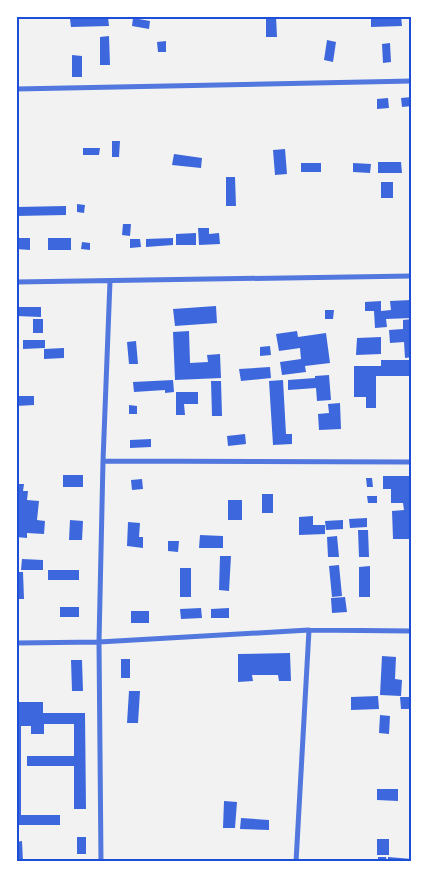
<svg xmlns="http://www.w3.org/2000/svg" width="428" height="878" font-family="Jost,sans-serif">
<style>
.building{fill:#3d67dc}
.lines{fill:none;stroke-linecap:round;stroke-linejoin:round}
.minor{stroke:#5277de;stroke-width:5}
.neatline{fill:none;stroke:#1d4ed8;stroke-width:2}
</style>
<rect width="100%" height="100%" fill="#f2f2f2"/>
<path class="building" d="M 266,16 L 276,16 L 277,37 L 266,37 Z
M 371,16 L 401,16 L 402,26 L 371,27 Z
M 108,17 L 109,26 L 71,27 L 70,19 Z
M 133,18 L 150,21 L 149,29 L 132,26 Z
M 109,36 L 110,65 L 100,65 L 100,37 Z
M 327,40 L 336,42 L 333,62 L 324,60 Z
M 166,41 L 166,52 L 158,52 L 157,42 Z
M 390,43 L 391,62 L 383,63 L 382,44 Z
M 72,55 L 82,56 L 82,77 L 72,77 Z
M 412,97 L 412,106 L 402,107 L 401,98 Z
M 388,98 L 389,108 L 377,109 L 377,99 Z
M 112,141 L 120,141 L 119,157 L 112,157 Z
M 83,148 L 100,148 L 99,155 L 83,155 Z
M 285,149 L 287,174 L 275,175 L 273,150 Z
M 174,154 L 202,158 L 201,168 L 172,165 Z
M 378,162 L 401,162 L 402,173 L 378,173 Z
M 301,163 L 321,163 L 321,172 L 301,172 Z
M 353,163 L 371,164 L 370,173 L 353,172 Z
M 226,177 L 235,177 L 236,206 L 226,206 Z
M 381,182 L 393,182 L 393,198 L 381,198 Z
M 77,204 L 85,205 L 84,213 L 77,212 Z
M 66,206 L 66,215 L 16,216 L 16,207 Z
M 123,224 L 131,224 L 130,236 L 122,235 Z
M 198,228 L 209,228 L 209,234 L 219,233 L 220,244 L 199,245 Z
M 196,233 L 196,245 L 176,245 L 176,234 Z
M 16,238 L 30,238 L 30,250 L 16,249 Z
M 48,238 L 71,238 L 71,250 L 48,250 Z
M 173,238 L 173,245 L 146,247 L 146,239 Z
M 130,239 L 140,239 L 141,247 L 130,248 Z
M 82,242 L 90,243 L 90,250 L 81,249 Z
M 411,300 L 412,318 L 386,319 L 387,327 L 375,328 L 374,311 L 365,311 L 365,302 L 381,301 L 381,311 L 391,310 L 390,301 Z
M 216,306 L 217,323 L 175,326 L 173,309 Z
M 16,307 L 41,307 L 41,317 L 16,316 Z
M 325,310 L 334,310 L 333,319 L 325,319 Z
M 33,319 L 43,319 L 43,333 L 33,333 Z
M 412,319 L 412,357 L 405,358 L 404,342 L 390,343 L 389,330 L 403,329 L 403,320 Z
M 189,331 L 190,363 L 208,362 L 207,355 L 220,354 L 221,378 L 175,380 L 173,332 Z
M 297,331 L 298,337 L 326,333 L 330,363 L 305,366 L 306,372 L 282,375 L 280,362 L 301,359 L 300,348 L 279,351 L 276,334 Z
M 381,337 L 381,354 L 356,355 L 357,338 Z
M 23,340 L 45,340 L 45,348 L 23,349 Z
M 136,341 L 138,364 L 129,364 L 127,342 Z
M 270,346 L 271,355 L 260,356 L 260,347 Z
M 64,348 L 64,358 L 44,359 L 44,349 Z
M 381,360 L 411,360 L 411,376 L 376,376 L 376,408 L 366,408 L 366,397 L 354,397 L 354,366 L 381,366 Z
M 270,367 L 271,378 L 241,381 L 239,369 Z
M 329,375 L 331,400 L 317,401 L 316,388 L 288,390 L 288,380 L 315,378 L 315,376 Z
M 173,380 L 174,392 L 165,393 L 165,390 L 134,392 L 133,382 Z
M 283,380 L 286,434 L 292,434 L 292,444 L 273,445 L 269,381 Z
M 211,381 L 221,381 L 222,416 L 212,416 Z
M 176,392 L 198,392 L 198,404 L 184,404 L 185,415 L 176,415 Z
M 16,396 L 34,396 L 34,405 L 16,406 Z
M 340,403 L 341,429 L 319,430 L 318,414 L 329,413 L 328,404 Z
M 129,405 L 137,406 L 137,414 L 129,414 Z
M 245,434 L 246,444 L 228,446 L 227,436 Z
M 151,439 L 151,447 L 130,448 L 130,440 Z
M 63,475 L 83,475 L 83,487 L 63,487 Z
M 383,476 L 412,476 L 412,539 L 393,539 L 392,511 L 404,510 L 403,503 L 391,503 L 391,489 L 383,489 Z
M 366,478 L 372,478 L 373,487 L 367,487 Z
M 142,479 L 143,489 L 132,490 L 131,480 Z
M 18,484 L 24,484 L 23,491 L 28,491 L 27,500 L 39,501 L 37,520 L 45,521 L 44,534 L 27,533 L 27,538 L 16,537 Z
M 262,494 L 273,494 L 273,513 L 262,513 Z
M 367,496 L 377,496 L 377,503 L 368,503 Z
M 228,500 L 242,500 L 242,520 L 228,520 Z
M 313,516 L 313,525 L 325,525 L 325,534 L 299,535 L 299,517 Z
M 367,518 L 367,527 L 350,528 L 349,519 Z
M 70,520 L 83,521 L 82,540 L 69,540 Z
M 343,520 L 343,529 L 326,530 L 325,521 Z
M 128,522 L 140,523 L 139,537 L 143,537 L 143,548 L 127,546 Z
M 358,530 L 368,530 L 369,557 L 359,557 Z
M 200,535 L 223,536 L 223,548 L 199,548 Z
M 337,536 L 339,557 L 328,557 L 327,537 Z
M 168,541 L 179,541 L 178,552 L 168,551 Z
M 220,556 L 231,556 L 229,591 L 219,590 Z
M 22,559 L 43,560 L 43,570 L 21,570 Z
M 339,565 L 342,596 L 332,597 L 329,566 Z
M 370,566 L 370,597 L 359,597 L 359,567 Z
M 180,568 L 191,568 L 191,597 L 180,597 Z
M 48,570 L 79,570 L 79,580 L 48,580 Z
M 16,572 L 23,572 L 24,599 L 16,599 Z
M 345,597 L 347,612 L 332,613 L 331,598 Z
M 60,607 L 79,607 L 79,617 L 60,617 Z
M 201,608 L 202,618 L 181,619 L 180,609 Z
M 229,608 L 229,618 L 211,618 L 211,609 Z
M 131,611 L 149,611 L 149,623 L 131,623 Z
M 290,653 L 291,681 L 279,681 L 278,675 L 252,675 L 253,681 L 238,682 L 238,654 Z
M 382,656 L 396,657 L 395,679 L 402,680 L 401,696 L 380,695 Z
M 121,659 L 130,659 L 130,678 L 121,678 Z
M 71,660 L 82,660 L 83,691 L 72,691 Z
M 129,691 L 140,691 L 138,723 L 127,723 Z
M 378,696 L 379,709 L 351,710 L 351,697 Z
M 400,697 L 412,697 L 412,709 L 401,709 Z
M 16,702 L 43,702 L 43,713 L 85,713 L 86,809 L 74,809 L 74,766 L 27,766 L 27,756 L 74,756 L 74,724 L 44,724 L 44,734 L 31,734 L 31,726 L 21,726 L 21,815 L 60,815 L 60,825 L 16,825 Z
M 380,715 L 390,716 L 389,734 L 379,733 Z
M 377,789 L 398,789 L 398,801 L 377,800 Z
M 224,801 L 237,802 L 235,828 L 223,828 Z
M 241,818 L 269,820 L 269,830 L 240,829 Z
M 77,837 L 86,837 L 86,854 L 77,854 Z
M 377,839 L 389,839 L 389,855 L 377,855 Z
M 22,841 L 23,862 L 16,862 L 16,842 Z
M 378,857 L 386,857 L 387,862 L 378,862 Z
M 388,857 L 412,859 L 412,862 L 388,862 Z"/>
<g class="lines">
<path class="minor" d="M 16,89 L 412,81
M 16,282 L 412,276
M 103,461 L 412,462
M 16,643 L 99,642 L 309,630 L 412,631
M 101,862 L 99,642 L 103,461 L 110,281
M 296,862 L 309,630"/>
</g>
<rect width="428" height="878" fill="none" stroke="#ffffff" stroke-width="35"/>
<rect x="18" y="18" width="392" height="842" class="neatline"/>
</svg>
